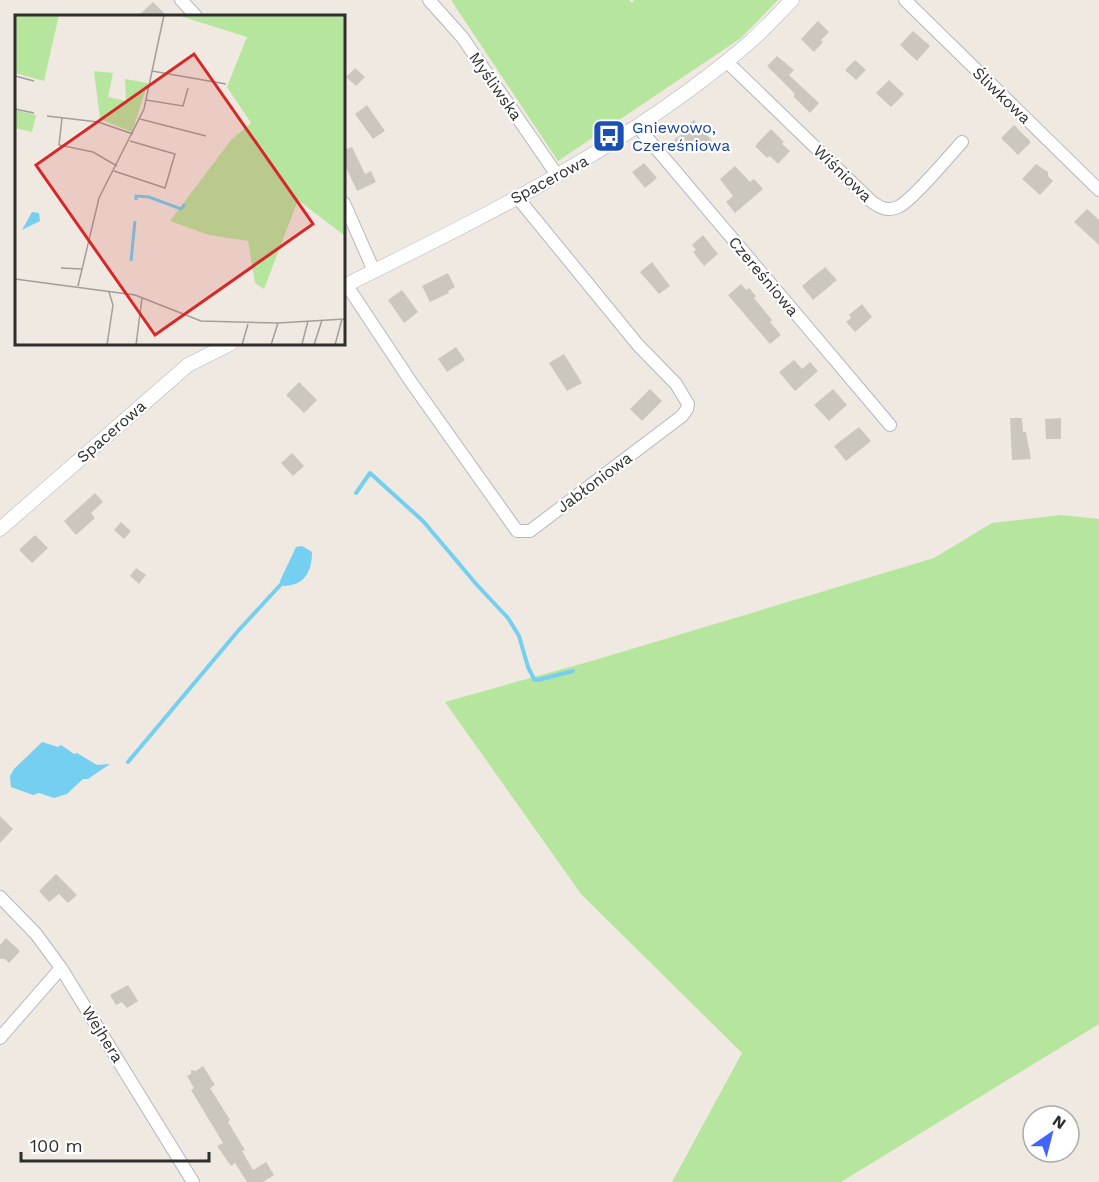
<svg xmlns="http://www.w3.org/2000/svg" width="1099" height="1182" font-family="'Work Sans',sans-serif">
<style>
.green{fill:#b6e59e}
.water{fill:#75cff0}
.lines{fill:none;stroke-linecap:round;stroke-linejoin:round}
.stream{stroke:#75cff0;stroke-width:4}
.building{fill:#cbc7bf}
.minor-casing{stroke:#b4b7c1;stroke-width:14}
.tertiary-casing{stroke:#b4b7c1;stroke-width:15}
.minor{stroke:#fff;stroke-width:12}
.tertiary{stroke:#fff;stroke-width:14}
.labels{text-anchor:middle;stroke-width:4.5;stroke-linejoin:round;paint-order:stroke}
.street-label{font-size:16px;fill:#2e2e2e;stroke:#fff}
.transit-label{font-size:16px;fill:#164399;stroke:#fff;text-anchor:start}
.inset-river{fill:none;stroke:#75cff0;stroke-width:3}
.inset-road{fill:none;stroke:#a29e99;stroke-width:1.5}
.view{fill:#d62828;fill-opacity:0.15;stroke:#d62828;stroke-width:3}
.inset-edge{fill:none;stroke:#2e2e2e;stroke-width:3}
</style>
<rect width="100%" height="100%" fill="#efe9e1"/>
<path class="green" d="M 451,0 L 629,0 L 632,3 L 634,0 L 778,0 L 741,38 L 558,161 Z
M 1061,515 L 1099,519 L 1099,1024 L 841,1182 L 672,1182 L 742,1053 L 581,894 L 445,702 L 595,660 L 934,558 L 992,523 Z"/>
<path class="water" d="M 302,546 L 312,552 C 312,572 304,586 283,586 L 280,581 L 296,547 Z
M 42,742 L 58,747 L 61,745 L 74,754 L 77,753 L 97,765 L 110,764 L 88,779 L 83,779 L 67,794 L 54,798 L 39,793 L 33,795 L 11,787 L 10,776 L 14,769 Z"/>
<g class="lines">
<path class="stream" d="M 356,493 L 370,473 L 423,521 L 477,585 L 508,618 L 519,636 L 528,667 L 534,679 L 538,680 L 573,671
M 128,762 L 238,631 L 284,581"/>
</g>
<path class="building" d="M 153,2 L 167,16 L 138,16 Z
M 818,21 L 829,32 L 821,40 L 823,42 L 814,52 L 801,39 Z
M 913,31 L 930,46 L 917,61 L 900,45 Z
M 777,56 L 794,70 L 789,75 L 819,103 L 810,113 L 793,96 L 795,94 L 767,66 Z
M 855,60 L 866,70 L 856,80 L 845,70 Z
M 355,68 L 365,77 L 356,86 L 346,77 Z
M 889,80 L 904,94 L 891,107 L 876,93 Z
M 367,105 L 385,131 L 373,139 L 355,114 Z
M 694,120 L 712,141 L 709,143 L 712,148 L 704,154 L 696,145 L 686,154 L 674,140 L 683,133 L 681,130 Z
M 1014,125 L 1031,142 L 1018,155 L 1001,138 Z
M 771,129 L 784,142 L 782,144 L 790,151 L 778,164 L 770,156 L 767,158 L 755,146 Z
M 352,147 L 365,174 L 371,171 L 376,182 L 357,191 L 344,163 L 344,150 Z
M 644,163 L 657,178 L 645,188 L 632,172 Z
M 1036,164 L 1048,172 L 1048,176 L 1053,181 L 1040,195 L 1022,179 Z
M 735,166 L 750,182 L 754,179 L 763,189 L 735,213 L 726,202 L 733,196 L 720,179 Z
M 1087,209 L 1099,220 L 1099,245 L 1074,222 Z
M 703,235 L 718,254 L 704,266 L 693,252 L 696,250 L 692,245 Z
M 652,262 L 670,286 L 659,294 L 640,272 Z
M 825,267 L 837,280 L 813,300 L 802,286 Z
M 448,273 L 455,287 L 448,291 L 449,293 L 430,302 L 422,286 Z
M 741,284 L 746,290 L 749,288 L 756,296 L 754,298 L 772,320 L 770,322 L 781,335 L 770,344 L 728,295 Z
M 402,290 L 418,312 L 404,323 L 388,300 Z
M 862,304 L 872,317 L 855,332 L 846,322 L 851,318 L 849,315 Z
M 456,347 L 465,360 L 447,372 L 438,359 Z
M 564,354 L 582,383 L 567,391 L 549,363 Z
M 794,360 L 802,369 L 810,362 L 818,371 L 795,391 L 779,372 Z
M 299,382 L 317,400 L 304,413 L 286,395 Z
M 650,389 L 662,401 L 642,421 L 630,409 Z
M 833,389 L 847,405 L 829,421 L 814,405 Z
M 1010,418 L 1022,418 L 1023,432 L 1026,432 L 1031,459 L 1012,460 Z
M 1061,418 L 1061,439 L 1046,439 L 1045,419 Z
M 859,427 L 871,441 L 846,461 L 834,446 Z
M 292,453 L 304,466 L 293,476 L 281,463 Z
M 95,493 L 103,502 L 91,513 L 95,518 L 76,535 L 64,521 Z
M 121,522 L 131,531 L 124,539 L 114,530 Z
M 35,535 L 48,548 L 32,563 L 19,550 Z
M 136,568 L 146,575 L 139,584 L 130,576 Z
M 0,816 L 13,829 L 0,843 Z
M 56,874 L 77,895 L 68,903 L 59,894 L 49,902 L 39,891 Z
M 6,938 L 20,951 L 9,963 L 5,959 L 0,959 L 0,945 Z
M 128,985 L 138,1001 L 127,1008 L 122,1002 L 116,1005 L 110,995 Z
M 203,1066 L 215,1085 L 210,1088 L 230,1120 L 228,1122 L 245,1150 L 242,1151 L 253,1170 L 266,1162 L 274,1175 L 263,1182 L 247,1182 L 235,1163 L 231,1166 L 217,1146 L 223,1143 L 191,1090 L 194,1088 L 187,1076 L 191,1074 L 191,1070 L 196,1071 Z"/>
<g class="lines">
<g class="minor-casing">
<path id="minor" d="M 181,0 L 196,16
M 429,0 L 462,37 L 557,175
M 905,0 L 1099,190
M 726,61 L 871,201 C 879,207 887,212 898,207 C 912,201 949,156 962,142
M 638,127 L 890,425
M 344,203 L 374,271
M 346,284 L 411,382 L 517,531 L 530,531 L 682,416 L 687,409 L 688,404 L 676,384 L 638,345 L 517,197
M 0,897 L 36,934 L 61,968 L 193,1182
M 0,1038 L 61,968"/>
</g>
<g class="tertiary-casing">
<path id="tertiary" d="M 344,286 C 485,216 629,146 750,42 C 765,29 778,14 792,0
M 0,529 L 188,365 L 230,344"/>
</g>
<use href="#minor" class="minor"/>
<use href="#tertiary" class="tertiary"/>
</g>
<defs>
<g id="bus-square" transform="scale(1.725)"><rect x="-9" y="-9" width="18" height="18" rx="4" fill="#1a4fb4" stroke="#fff"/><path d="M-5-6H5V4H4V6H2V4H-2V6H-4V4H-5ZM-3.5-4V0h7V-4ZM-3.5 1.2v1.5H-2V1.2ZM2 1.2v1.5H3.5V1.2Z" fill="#fff"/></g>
</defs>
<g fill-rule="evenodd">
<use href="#bus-square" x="609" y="136"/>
</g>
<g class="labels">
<g class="street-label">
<text transform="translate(496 86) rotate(55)" y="6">Myśliwska</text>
<text transform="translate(1002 95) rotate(44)" y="6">Śliwkowa</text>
<text transform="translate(843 173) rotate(44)" y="6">Wiśniowa</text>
<text transform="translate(549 179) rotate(-28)" y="6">Spacerowa</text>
<text transform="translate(764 276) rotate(50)" y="6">Czereśniowa</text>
<text transform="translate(111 431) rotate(-41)" y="6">Spacerowa</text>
<text transform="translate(594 482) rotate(-37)" y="6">Jabłoniowa</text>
<text transform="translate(103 1034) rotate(58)" y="6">Wejhera</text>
</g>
<g class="transit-label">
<text x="632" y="133">Gniewowo,<tspan x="632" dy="18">Czereśniowa</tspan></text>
</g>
</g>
<g transform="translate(15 15)">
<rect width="330" height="330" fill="#efe9e1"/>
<path d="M 0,0 L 44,0 L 29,66 L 0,58 ZM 162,0 L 330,0 L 330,221 L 283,185 L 249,274 L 240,268 L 233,226 L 194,220 L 155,206 L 216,125 L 236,108 L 212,72 L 232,22 ZM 79,56 L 98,58 L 93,82 L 111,86 L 110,64 L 133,68 L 117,117 L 85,104 ZM 0,95 L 21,100 L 17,117 L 0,113 Z" fill="#b6e59e"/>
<path d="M 17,197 L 24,198 L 25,206 L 7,215 Z" fill="#75cff0"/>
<path class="inset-river" d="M 121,185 L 121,181 L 134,182 L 166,194 L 170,189M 116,246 L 120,206"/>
<path class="inset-road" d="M 137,56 L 211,69M 0,61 L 19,66M 131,85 L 168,91 L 173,73M 0,94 L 19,98M 32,101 L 83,107 L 118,119M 47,103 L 44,130 L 78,137 L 102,151M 125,104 L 191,121M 99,156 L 150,173 L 160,139 L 115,126M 46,253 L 67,254M 0,264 L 120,280 L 186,306 L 263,308 L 330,304M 63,271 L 84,183 L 129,94 L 149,0M 287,329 L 293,306M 92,330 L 98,290 L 94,277M 121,330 L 127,283M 227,330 L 233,309M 256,330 L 263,308M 299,330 L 307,305M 320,330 L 327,304"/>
<path class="view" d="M 179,39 L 298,209 L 140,320 L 21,150 Z"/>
<rect width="330" height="330" class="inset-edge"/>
</g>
<g transform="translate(1051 1134) rotate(35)"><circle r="28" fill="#ffffff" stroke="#ababab" stroke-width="1.5"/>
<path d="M0-4.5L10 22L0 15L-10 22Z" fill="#4264fb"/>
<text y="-9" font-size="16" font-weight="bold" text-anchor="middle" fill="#2e2e2e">N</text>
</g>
<path d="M21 1152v9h188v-9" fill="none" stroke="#2e2e2e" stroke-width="3"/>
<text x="30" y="1152" font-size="18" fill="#2e2e2e" stroke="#ffffff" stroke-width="4.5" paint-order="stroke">100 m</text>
</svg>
